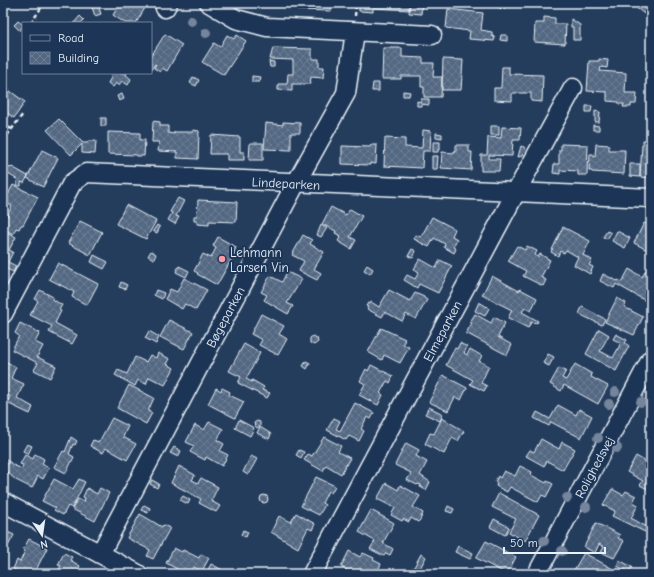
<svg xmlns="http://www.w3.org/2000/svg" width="654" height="577" font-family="'Comic Neue',sans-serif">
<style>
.building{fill:url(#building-cross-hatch);stroke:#e8f1f8}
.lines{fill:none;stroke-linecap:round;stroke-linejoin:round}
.minor-casing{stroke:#e8f1f8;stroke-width:21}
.path{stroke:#e8f1f8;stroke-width:2.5;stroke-dasharray:4 3;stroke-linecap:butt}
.minor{stroke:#1d3557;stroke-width:18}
.tree{fill:#74869c}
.poi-dot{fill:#ff9aa2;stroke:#1d3557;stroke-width:1.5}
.labels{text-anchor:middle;stroke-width:4;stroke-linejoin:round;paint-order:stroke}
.street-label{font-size:13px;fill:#e8f1f8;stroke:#1d3557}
.poi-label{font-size:13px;fill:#e8f1f8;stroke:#1d3557;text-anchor:start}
</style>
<defs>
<pattern id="building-cross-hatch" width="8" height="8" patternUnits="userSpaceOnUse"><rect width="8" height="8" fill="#536782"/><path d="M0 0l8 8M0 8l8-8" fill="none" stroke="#6c7d94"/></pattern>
</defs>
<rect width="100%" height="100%" fill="#253d5d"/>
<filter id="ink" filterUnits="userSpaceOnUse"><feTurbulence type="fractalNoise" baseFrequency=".025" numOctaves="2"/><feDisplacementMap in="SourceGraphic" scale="8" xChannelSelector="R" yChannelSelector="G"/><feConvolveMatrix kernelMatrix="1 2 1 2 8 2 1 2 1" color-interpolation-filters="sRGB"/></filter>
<g filter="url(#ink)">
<path class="building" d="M 120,3 L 148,3 L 136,23 L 125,23 L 113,15 Z
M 297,3 L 331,3 L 331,11 L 297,10 Z
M 359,3 L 409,3 L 409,10 L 373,8 L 373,12 L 359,11 Z
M 410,3 L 422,3 L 421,14 L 409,13 Z
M 499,3 L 505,3 L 505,8 L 499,8 Z
M 630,3 L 651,3 L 651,19 Z
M 98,5 L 101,14 L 95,16 L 92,7 Z
M 448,9 L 483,13 L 481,30 L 492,32 L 492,36 L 495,37 L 494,41 L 469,39 L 470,31 L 446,28 Z
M 80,16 L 84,20 L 81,23 L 74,23 Z
M 544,17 L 555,18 L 555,24 L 566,24 L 565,44 L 534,42 L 535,23 L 544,23 Z
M 571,19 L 580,25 L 580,40 L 573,40 L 573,27 L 571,27 Z
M 18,21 L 23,25 L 20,31 L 14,25 Z
M 165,34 L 182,45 L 167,71 L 162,68 L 160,72 L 154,68 L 156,64 L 155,64 L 151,70 L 151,56 Z
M 227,35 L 234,39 L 237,35 L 246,41 L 224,75 L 202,62 L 214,43 L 220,47 Z
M 501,35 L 507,35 L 507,41 L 500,40 Z
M 273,48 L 312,49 L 312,59 L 319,59 L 319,67 L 324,67 L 323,78 L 311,77 L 310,84 L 292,84 L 292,91 L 278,90 L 278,84 L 287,84 L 288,74 L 293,74 L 293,60 L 270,59 Z
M 383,48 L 402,48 L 402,57 L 423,58 L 423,63 L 434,63 L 433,77 L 442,77 L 441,97 L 424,97 L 424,87 L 421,87 L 421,76 L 401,76 L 401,79 L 382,79 Z
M 443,59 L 463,60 L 461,90 L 442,90 Z
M 599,59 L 608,60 L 607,68 L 601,67 L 600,71 L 626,73 L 625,93 L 637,93 L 636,104 L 631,104 L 631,107 L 623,107 L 624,104 L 619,104 L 619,102 L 607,101 L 607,92 L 587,91 L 589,61 L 599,61 Z
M 269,61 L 274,62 L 274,67 L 270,67 Z
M 502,67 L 509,67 L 509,74 L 543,75 L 542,102 L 531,101 L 531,93 L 512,93 L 512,101 L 494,100 L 494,88 L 501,88 Z
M 108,73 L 127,73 L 126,75 L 131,79 L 128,85 L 122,81 L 119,85 L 116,83 L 113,87 L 108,83 L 112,76 Z
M 252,76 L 260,77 L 259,82 L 252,82 Z
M 193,77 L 199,80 L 196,86 L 190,83 Z
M 373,83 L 379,83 L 379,91 L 372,91 Z
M 3,86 L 25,102 L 14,118 L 3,110 Z
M 403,91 L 410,92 L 409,96 L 403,96 Z
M 122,94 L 124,99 L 119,101 L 117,96 Z
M 421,99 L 429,99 L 429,105 L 421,104 L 421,106 L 417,106 L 417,101 L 421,102 Z
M 586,106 L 592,106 L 591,112 L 586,112 Z
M 595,111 L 600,112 L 599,122 L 595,122 Z
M 101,118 L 106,118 L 106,126 L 101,126 Z
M 59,119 L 83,143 L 87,143 L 88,141 L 96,141 L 95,154 L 82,153 L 82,144 L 71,155 L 47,130 Z
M 153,121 L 160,122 L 160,126 L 168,126 L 168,133 L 174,134 L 174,132 L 193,132 L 193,130 L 199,131 L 198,159 L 177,158 L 177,152 L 158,151 L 159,142 L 152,142 Z
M 283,122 L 300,123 L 300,133 L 291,133 L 291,150 L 264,149 L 266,123 L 283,125 Z
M 593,125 L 599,126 L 599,130 L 593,130 Z
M 491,126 L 499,126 L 499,135 L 491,135 Z
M 502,127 L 521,128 L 520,140 L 513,140 L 512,156 L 489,155 L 489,159 L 500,159 L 499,171 L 481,171 L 481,155 L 487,155 L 488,137 L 501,138 Z
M 423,130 L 431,131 L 430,151 L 423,151 L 422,168 L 384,166 L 385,138 L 405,139 L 405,147 L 422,148 Z
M 108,132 L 140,133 L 140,140 L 145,140 L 144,156 L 137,156 L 137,155 L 108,154 Z
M 436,133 L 442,134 L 442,138 L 436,137 Z
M 211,135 L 240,137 L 240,152 L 244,152 L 244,160 L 227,160 L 227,154 L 210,154 Z
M 643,140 L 651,140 L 651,178 L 640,177 L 642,145 L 643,145 Z
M 433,142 L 440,142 L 440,150 L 438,149 L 438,152 L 433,152 Z
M 250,143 L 263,143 L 263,160 L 249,160 Z
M 561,144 L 588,145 L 587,175 L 578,175 L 578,171 L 560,170 L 560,174 L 553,173 L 554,164 L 559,164 L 559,150 L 561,150 Z
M 596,144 L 609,145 L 609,150 L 625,150 L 624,174 L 592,172 L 592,171 L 589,171 L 590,154 L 593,154 L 593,156 L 595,157 Z
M 371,145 L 377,145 L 376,164 L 370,163 L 370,165 L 342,164 L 342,146 L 370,147 Z
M 456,145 L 469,145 L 469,152 L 472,152 L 471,170 L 441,168 L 442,152 L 454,153 L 454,151 L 456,151 Z
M 521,146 L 526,148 L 522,156 L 518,157 Z
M 42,150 L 58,158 L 43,187 L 27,178 Z
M 432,156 L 438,156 L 437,169 L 432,169 Z
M 630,164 L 640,164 L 640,177 L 630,176 Z
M 8,167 L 11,168 L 12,167 L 28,176 L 24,183 L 21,182 L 21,186 L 17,186 L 17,181 L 18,180 L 5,172 Z
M 13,185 L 38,197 L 23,225 L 21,225 L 19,229 L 16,228 L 13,234 L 3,228 L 3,212 L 7,216 L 12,206 L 4,202 Z
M 178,198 L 184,201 L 176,216 L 179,217 L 175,224 L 168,220 L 172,213 L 170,212 Z
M 198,200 L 237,202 L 236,222 L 209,221 L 209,225 L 197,224 L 197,221 L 194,221 L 194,216 L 197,216 Z
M 126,205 L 156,221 L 146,239 L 116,224 Z
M 331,207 L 346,215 L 350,209 L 362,216 L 350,237 L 356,240 L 351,249 L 338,241 L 341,236 L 335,233 L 336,231 L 322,224 Z
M 432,217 L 455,229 L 452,236 L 457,239 L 453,247 L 456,249 L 454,253 L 444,247 L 445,244 L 434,238 L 429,247 L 414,239 L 416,235 L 421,237 Z
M 80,221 L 102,232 L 90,255 L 68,243 Z
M 644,223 L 651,226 L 651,252 L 634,243 Z
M 157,225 L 160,227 L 157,233 L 153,231 Z
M 321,225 L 327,228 L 321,237 L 317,235 Z
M 563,227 L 590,241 L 583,255 L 592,260 L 589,265 L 593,267 L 590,274 L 574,265 L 578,257 L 566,250 L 564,253 L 560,251 L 558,256 L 551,252 Z
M 3,230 L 16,237 L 9,250 L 13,252 L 8,262 L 16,266 L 13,272 L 3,267 L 6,262 L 3,260 Z
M 607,231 L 611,233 L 607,239 L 603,237 Z
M 617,231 L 630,238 L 625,248 L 612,241 Z
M 303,235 L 312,240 L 310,244 L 324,252 L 314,269 L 321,273 L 317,280 L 299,271 L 304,261 L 292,255 Z
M 218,237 L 236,247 L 234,253 L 235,253 L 217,285 L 197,274 L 198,273 L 194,271 L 203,254 L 211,258 L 216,248 L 213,246 Z
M 517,246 L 525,250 L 527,246 L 537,251 L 535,255 L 538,257 L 540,254 L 550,260 L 541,277 L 546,280 L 543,286 L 523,276 L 526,271 L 508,261 Z
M 412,249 L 416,251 L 413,258 L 408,256 Z
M 151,251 L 156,254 L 154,259 L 148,256 Z
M 94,255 L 108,262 L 104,269 L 91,262 Z
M 420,259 L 436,268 L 440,260 L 452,266 L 438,293 L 419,284 L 417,288 L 404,280 L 407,275 L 415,279 L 419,272 L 414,269 Z
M 58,263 L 98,284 L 87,305 L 72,297 L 74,292 L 49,279 Z
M 367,265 L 373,269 L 370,274 L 364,270 Z
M 179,266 L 189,271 L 186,277 L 176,272 Z
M 648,267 L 651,269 L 651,304 L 616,284 L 614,288 L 600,281 L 603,274 L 617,281 L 618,280 L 622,282 L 629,269 L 642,277 Z
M 287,272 L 302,279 L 287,303 L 293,306 L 288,314 L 264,300 L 267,295 L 261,292 L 270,276 L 282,282 Z
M 492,276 L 519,291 L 520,289 L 537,298 L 531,311 L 525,308 L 522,312 L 538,321 L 537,323 L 535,322 L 534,323 L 531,322 L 528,328 L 508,318 L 512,310 L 482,295 Z
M 184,278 L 207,290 L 196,310 L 185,304 L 182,309 L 165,299 L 170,289 L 177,292 Z
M 121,282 L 127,285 L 125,289 L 119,287 Z
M 40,290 L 53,297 L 52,299 L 62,305 L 59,310 L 61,311 L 55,323 L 77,335 L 72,344 L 49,332 L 52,326 L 30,315 L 38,301 L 35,299 Z
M 156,290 L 164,293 L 162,299 L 154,295 Z
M 389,290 L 410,301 L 415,293 L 424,297 L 424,298 L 427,300 L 416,319 L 406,314 L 402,321 L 385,312 L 382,317 L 367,309 L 368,307 L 366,306 L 368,303 L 370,304 L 371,302 L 379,307 Z
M 617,298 L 626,303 L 624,307 L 643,317 L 634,335 L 605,322 Z
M 479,302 L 489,308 L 485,316 L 475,311 Z
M 582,307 L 605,319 L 602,325 L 579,314 Z
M 261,314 L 284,326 L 279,334 L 287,339 L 278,355 L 259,345 L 262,340 L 251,334 Z
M 475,314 L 491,323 L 494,317 L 505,323 L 498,337 L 512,345 L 507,355 L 466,333 L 472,323 L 470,322 Z
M 169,320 L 193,332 L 184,349 L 160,337 Z
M 20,323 L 40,333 L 35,342 L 43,346 L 37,357 L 56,366 L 50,378 L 34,370 L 38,363 L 12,350 L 19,336 L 15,333 Z
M 381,328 L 405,339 L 403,344 L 409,347 L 400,363 L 384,355 L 382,360 L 368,352 Z
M 599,329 L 609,335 L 600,351 L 613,358 L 621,343 L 613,339 L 616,334 L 627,340 L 625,343 L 629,346 L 616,371 L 586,354 Z
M 149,331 L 159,337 L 156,344 L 145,338 Z
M 313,336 L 317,338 L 318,342 L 314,345 L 310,343 L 310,338 Z
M 460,343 L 467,347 L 464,353 L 467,355 L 470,349 L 482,356 L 479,361 L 489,366 L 481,383 L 487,386 L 484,391 L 470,384 L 473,380 L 446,365 L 455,348 L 457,349 Z
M 244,344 L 260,353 L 246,379 L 252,382 L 252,380 L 264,387 L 262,390 L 270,393 L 267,398 L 238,383 L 241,377 L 229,371 Z
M 158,353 L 170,359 L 167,364 L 174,368 L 165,385 L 149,377 L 146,384 L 138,380 L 135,386 L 115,375 L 118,370 L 127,374 L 135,357 L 146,362 L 150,355 L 156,358 Z
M 548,354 L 554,357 L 549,366 L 543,363 Z
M 3,360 L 16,367 L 11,378 L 24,384 L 17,398 L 33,407 L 30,414 L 7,403 L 10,396 L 3,393 Z
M 306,361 L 310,363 L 307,369 L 303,366 Z
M 575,364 L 592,374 L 591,377 L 608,386 L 598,404 L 564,385 L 561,391 L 550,384 L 559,368 L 566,371 L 562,378 L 566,380 Z
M 371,365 L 393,376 L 390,383 L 387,381 L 380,393 L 383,395 L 378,405 L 359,395 L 365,384 L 360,381 L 366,369 L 368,371 Z
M 443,375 L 467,388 L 461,400 L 455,397 L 448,411 L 429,402 Z
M 129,385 L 154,398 L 148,411 L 152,413 L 146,424 L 117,408 Z
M 216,388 L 221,391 L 222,388 L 230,392 L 229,395 L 244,402 L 235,418 L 208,404 Z
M 355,403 L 374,413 L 371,419 L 367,417 L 361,429 L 364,431 L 359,441 L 349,436 L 346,440 L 327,430 L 334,418 L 340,421 L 336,429 L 340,431 Z
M 558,405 L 576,415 L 579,409 L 592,416 L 581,438 L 551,422 L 549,426 L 534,418 L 537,412 L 550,419 Z
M 429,407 L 443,414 L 440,421 L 425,414 Z
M 112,418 L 128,426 L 123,437 L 136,444 L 127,460 L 106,448 L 103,453 L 90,446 L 93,440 L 99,442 Z
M 442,418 L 464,431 L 458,441 L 452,438 L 444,454 L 425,444 L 430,433 L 434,434 Z
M 239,420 L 254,428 L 250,436 L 235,428 Z
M 257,421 L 260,422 L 260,426 L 257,428 L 255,426 L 254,423 Z
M 209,422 L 223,429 L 217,440 L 224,444 L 220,451 L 228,455 L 222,466 L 206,457 L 205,460 L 190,452 L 194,446 L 186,442 L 195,425 L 204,430 Z
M 260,427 L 271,434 L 269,439 L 257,433 Z
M 71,437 L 77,441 L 75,445 L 73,444 L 69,454 L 74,457 L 66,473 L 54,467 L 63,451 L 65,452 Z
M 324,437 L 341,446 L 338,452 L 350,458 L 341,474 L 326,465 L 323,471 L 304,460 L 308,454 L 312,456 Z
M 541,439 L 559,449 L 562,442 L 575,449 L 563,470 L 547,461 L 544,466 L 526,456 L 530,450 L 534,452 Z
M 406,443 L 419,450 L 416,456 L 427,462 L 420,475 L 430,482 L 426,490 L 420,487 L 421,485 L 418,484 L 417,485 L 407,480 L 411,473 L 395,465 Z
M 27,444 L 32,446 L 28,454 L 23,451 Z
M 174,447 L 181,451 L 178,457 L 170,453 Z
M 299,450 L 304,452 L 301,458 L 296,455 Z
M 35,454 L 44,459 L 42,464 L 49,468 L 43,479 L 38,476 L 32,488 L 16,480 L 7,472 L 3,479 L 3,458 L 11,463 L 11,464 L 22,469 L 23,465 L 20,464 L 25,455 L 33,459 Z
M 251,456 L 257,459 L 248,475 L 243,472 Z
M 636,456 L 648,463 L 651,458 L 651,491 L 640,485 L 643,481 L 627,472 Z
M 179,466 L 195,475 L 192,480 L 198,483 L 201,478 L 218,487 L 211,501 L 220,506 L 216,512 L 199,503 L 201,499 L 171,483 Z
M 520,466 L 532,472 L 531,475 L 546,483 L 547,481 L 553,484 L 546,497 L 542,495 L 538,502 L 510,487 L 507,492 L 496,486 L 497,483 L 495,482 L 498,476 L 500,478 L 504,471 L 515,476 Z
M 316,477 L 335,486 L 331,493 L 328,491 L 322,503 L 325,505 L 319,515 L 301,506 Z
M 54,479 L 73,489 L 79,479 L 85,482 L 72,508 L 68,506 L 63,515 L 54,510 L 56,508 L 42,501 Z
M 152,480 L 159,484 L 157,488 L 150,484 Z
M 386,483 L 398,490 L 400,485 L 420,496 L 413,507 L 423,513 L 420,520 L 418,522 L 411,518 L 409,522 L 403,519 L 402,521 L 391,515 L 395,508 L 377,499 Z
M 87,488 L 97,494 L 100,488 L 109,493 L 95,521 L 72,509 L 78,499 L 84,502 L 85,498 L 83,497 Z
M 612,489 L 623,495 L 626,491 L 636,496 L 633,502 L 638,505 L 631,518 L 647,527 L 645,532 L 612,516 L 615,511 L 603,505 Z
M 499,493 L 539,515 L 525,541 L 509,532 L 516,519 L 492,507 Z
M260 499a4 4 0 1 1 8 0a4 4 0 1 1-8 0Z
M 183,496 L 190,500 L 188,504 L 180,500 Z
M 144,505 L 150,508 L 148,513 L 141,510 Z
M 448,506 L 454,509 L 452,513 L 446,511 Z
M 371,510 L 394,523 L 383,543 L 393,549 L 390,555 L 386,553 L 384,556 L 370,549 L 375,541 L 359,532 Z
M 296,513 L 315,524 L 312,530 L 308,528 L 298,548 L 271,532 L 279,516 L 291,522 Z
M 140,514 L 162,527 L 163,525 L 170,528 L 153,559 L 147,556 L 150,550 L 127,538 Z
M 494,519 L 509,527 L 505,535 L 490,527 Z
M 596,523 L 620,535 L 618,538 L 624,541 L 614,558 L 601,552 L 604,547 L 599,544 L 595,553 L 584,547 Z
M 3,530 L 14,535 L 3,555 Z
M 243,530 L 248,532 L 246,537 L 241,535 Z
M 29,539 L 47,548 L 34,574 L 23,574 L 13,569 L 17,560 L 20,562 L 25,551 L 23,550 Z
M 486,541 L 516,557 L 507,574 L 476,558 Z
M 458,546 L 473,553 L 470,559 L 455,552 Z
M 174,548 L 182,552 L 183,550 L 199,558 L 201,554 L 209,558 L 202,571 L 194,567 L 191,574 L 186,574 L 166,563 Z
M 349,551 L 360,557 L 363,553 L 374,558 L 373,560 L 381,564 L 376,574 L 354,574 L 341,567 Z
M 64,553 L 72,557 L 70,560 L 80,566 L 77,572 L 80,574 L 56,574 L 61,566 L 58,565 Z
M 584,553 L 613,569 L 611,574 L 582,574 L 574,570 Z
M 421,554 L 426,557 L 417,574 L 412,571 Z
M 619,560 L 632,567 L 629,572 L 617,566 Z
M 211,564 L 230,574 L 206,574 Z"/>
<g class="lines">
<g class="minor-casing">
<path id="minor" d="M 209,3 L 236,19 L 267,27 L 432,35
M 165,8 L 168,3
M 3,314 L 72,183 L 86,173 L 651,198
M 3,502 L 138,574
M 100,554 L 296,183 L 346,93 L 355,32
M 312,574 L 516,192 L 573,88
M 537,574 L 651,359"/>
</g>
<path class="path" d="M 355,16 L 356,3
M 31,23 L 41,8 L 48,3
M 22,35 L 23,34
M 3,123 L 11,129
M 3,141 L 23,114"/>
<use href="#minor" class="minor"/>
</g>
<g class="tree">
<circle cx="191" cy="21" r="5"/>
<circle cx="206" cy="33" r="5"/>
<circle cx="615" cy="392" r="5"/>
<circle cx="641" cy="402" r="5"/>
<circle cx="609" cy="404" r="5"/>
<circle cx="598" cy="438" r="5"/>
<circle cx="617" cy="448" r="5"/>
<circle cx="567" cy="498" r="5"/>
<circle cx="586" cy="507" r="5"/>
<circle cx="544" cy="541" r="5"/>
<circle cx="562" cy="551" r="5"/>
</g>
</g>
<circle class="poi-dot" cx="222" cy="259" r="4"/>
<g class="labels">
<g class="street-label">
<text transform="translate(286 183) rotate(3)" y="5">Lindeparken</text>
<text transform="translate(225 317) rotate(-62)" y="5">Bøgeparken</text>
<text transform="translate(442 331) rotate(-62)" y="5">Elmeparken</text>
<text transform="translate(594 467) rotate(-62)" y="5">Rolighedsvej</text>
</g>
<g class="poi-label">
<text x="230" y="257">Lehmann<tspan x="230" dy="15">Larsen Vin</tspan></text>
</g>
</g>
<rect width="654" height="577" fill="none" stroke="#1d3557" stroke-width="16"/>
<rect x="8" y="8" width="638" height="561" fill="none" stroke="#e8f1f8" stroke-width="1.5" filter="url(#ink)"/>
<rect x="22" y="22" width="130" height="52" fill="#1d3557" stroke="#6e8097"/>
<rect x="30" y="35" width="20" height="6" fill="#1d3557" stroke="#6e8097"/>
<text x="58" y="42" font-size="12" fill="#e8f1f8">Road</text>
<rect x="30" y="52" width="20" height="12" fill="url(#building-cross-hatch)" stroke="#6e8097"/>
<text x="58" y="62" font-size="12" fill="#e8f1f8">Building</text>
<g transform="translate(42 535) rotate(167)" stroke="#1d3557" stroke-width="3" paint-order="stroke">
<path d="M0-3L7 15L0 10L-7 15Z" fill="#e8f1f8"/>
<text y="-6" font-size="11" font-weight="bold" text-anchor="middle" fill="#e8f1f8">N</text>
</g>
<path d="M504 547v6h101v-6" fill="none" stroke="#e8f1f8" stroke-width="2"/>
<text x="510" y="547" font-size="12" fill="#e8f1f8" stroke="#1d3557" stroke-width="3" paint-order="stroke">50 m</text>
</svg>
